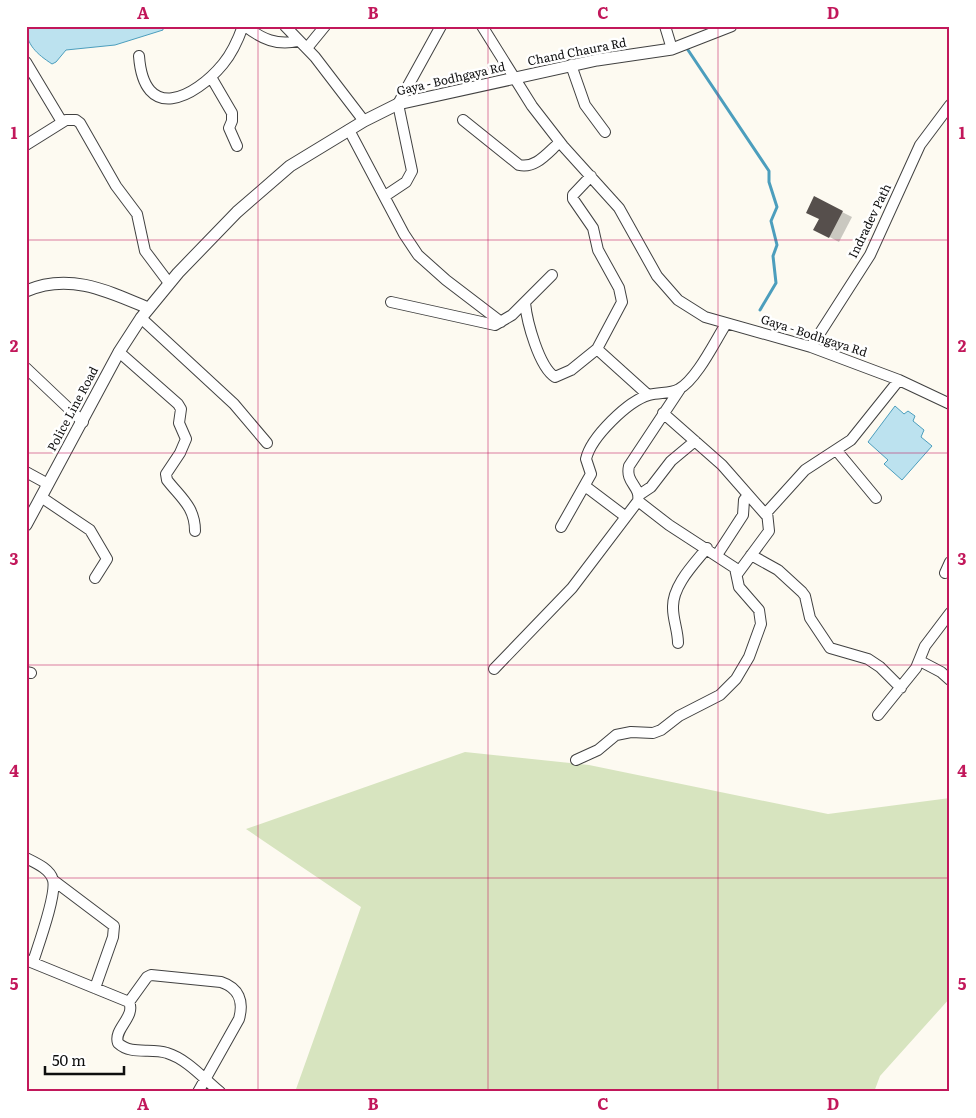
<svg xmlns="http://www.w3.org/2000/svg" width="976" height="1118" font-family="Literata,serif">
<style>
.green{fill:#d7e4bf}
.water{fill:#bce2ef;stroke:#4c9ebd}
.shadow{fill:#0003}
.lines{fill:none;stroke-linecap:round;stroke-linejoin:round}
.stream{stroke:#4c9ebd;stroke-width:3}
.building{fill:#564f4c}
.minor-casing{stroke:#414141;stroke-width:12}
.tertiary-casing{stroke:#414141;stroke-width:13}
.minor{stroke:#fff;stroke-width:10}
.tertiary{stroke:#fff;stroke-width:11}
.grid{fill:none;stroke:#c2185b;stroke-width:1;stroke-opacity:0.55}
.labels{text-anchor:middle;stroke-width:5;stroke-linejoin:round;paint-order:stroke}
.street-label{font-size:12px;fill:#0e0e0e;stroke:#fff}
.neatline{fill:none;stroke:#c2185b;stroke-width:2}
.grid-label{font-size:16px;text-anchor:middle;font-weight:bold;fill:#c2185b}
</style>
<rect width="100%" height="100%" fill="#fdfaf1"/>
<path class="green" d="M 465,752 L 589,765 L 828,814 L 950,798 L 950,998 L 880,1076 L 874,1092 L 295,1092 L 361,907 L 246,829 Z"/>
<path class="water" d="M 26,26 L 163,26 L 163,30 L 115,45 L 66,50 L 56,62 L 52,64 C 37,54 26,45 26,26 Z
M 895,406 L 904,414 L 908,411 L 915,416 L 913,421 L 924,430 L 921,437 L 932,446 L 902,480 L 884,464 L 888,460 L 868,442 Z"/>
<path class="shadow" d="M 842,212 L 852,217 L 839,242 L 824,234 Z"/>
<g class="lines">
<path class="stream" d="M 688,50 L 769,171 L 769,182 L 777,207 L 771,221 L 777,245 L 773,256 L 776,283 L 760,310"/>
</g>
<path class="building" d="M 814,196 L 843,211 L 829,238 L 813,230 L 819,219 L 806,213 Z"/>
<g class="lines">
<g class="minor-casing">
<path id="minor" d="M 245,26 C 262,39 277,46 298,41
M 285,26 L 315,57 L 364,121
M 482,26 L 532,106 L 563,146 L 619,208 L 657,276 L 678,300 L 705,317 L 811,347 L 899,380 L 950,404
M 665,26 L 672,49
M 307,48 L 325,26
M 139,56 C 144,123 194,99 223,64 C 233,52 238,40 243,26
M 26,62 L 62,122
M 571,65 L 585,105 L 605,132
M 211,77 L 232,113 L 232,121 L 229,128 L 237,146
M 463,120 L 519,165 C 536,169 548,152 560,142
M 349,130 L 404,234 L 418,255 L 446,280 L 501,322
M 26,145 L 66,120 L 76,120 L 80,123 L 116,186 L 137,214 L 145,251 L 169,283
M 385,196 L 406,182 L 412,171 L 398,104 L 441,26
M 391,302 L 495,325 L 512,315 L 552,275
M 525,303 C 527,322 539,367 555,377 L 571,370 L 597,349 L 622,302 L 619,288 L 598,250 L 593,228 L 573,199 L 573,195 L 591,176
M 141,318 L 234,404 L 267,443
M 811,347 L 870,255 L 920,145 L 950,105
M 597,349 L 648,395
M 119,352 L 178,404 L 181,409 L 179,423 L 186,439 L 180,453 L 166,474 L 167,480 C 181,498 195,507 195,531
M 26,368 L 83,422
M 663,413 L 722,465 L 766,515
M 837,451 L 876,498
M 26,472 L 48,484
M 585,486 L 626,517
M 639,495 L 651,487 L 671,461 L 695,441
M 41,497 L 90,530 L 107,559 L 95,578
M 561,527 L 591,474 L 586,459 C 591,437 628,401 649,395 C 659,392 671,394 679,389 C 697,379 715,341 726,324
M 717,555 L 743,515 L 744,500 L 748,495
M 751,555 L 778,570 L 802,592 L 805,596 L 810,618 L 830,648 L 868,659 L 880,667 L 901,688
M 738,573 L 769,531 L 767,512 L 805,470 L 851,440 L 899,380
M 945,573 L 950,562
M 678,643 C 678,631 673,620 673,608 C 672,586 694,564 707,548
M 920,661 L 941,672 L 950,680
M 494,669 L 572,588 L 638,501 C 641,486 625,483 629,466 L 680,389
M 26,672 L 31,673
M 878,715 L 916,668 L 925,646 L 950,613
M 576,760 L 598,750 L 616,735 L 631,732 L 653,733 L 661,730 L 679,716 L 720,695 L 736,679 L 749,657 L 761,624 L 759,610 L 739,587 L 735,568 L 669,525 L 638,501
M 26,858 C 36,863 50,869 53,880 C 57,894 38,946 33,962
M 53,880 L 114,926 L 113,937 L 95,988
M 26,960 L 129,1002 C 136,1017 113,1029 118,1043 C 132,1056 151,1047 167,1053 C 187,1059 204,1079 220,1092
M 129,1002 L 147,977 L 151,975 L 221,982 C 239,988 244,1001 239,1019 L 198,1092"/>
</g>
<g class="tertiary-casing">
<path id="tertiary" d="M 26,291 C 69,272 108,291 148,308
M 26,525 L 119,352 L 141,318 L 178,273 L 237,212 L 290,166 L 364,121 L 398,104 L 597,60 L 672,49 L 731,26"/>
</g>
<use href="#minor" class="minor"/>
<use href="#tertiary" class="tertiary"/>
</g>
<path class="grid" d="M 258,26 L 258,1092M 488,26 L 488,1092M 718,26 L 718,1092M 26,240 L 950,240M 26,453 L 950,453M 26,665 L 950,665M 26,878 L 950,878"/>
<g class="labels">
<g class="street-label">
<text transform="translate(577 52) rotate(-11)" y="4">Chand Chaura Rd</text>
<text transform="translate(451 79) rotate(-13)" y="4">Gaya - Bodhgaya Rd</text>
<text transform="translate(870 221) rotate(-64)" y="4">Indradev Path</text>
<text transform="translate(814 336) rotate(18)" y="4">Gaya - Bodhgaya Rd</text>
<text transform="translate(73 409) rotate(-62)" y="4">Police Line Road</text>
</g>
</g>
<rect width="976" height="1118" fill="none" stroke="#ffffff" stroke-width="55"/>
<path d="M45 1066v8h79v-8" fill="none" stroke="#0e0e0e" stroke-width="2.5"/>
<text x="52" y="1066" font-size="15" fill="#0e0e0e" stroke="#ffffff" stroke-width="4" paint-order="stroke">50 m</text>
<rect x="28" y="28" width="920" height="1062" class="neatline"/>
<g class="grid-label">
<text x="143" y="19">A</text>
<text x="373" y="19">B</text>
<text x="603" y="19">C</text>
<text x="833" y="19">D</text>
<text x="14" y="139">1</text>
<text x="962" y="139">1</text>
<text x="14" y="352">2</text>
<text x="962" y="352">2</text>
<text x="14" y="565">3</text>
<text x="962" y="565">3</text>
<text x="14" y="777">4</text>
<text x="962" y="777">4</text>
<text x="14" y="990">5</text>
<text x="962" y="990">5</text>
<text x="143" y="1110">A</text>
<text x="373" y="1110">B</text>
<text x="603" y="1110">C</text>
<text x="833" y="1110">D</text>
</g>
</svg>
